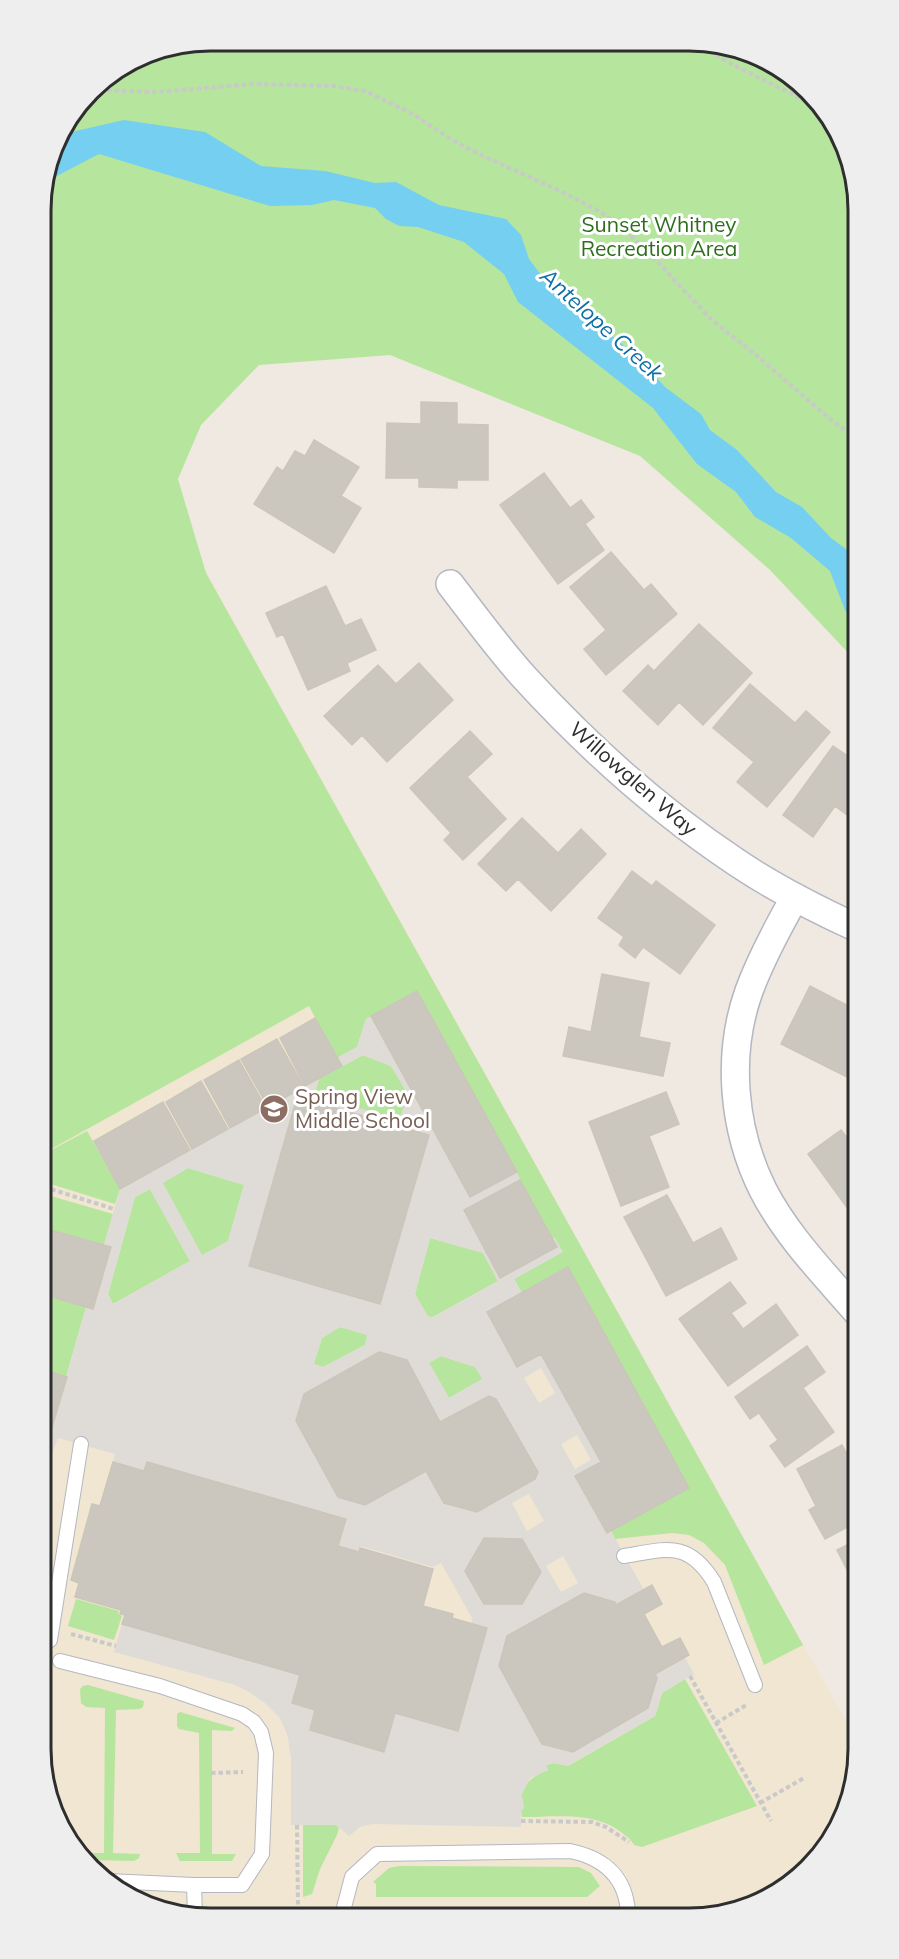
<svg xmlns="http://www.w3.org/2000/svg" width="899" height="1959" font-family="Mulish,sans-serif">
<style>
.education{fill:#f0e6d1}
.green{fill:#b6e59e}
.plaza{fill:#dfdcd8;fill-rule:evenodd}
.water{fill:#75cff0}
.building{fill:#cbc7bf;stroke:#cbc5ba;stroke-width:1.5}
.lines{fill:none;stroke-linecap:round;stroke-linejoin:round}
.service-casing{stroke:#b4b7c1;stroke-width:16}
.minor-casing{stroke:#b4b7c1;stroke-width:30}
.path{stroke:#c9c9c9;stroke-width:4;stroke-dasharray:4.5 3;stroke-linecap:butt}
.service{stroke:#fff;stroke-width:14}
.minor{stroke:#fff;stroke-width:27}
.labels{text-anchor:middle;stroke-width:6;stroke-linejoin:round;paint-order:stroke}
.park-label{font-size:21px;fill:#2c6e1b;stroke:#fff}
.street-label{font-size:21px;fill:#2e2e2e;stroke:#fff}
.education-label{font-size:21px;fill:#785e54;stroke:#fff;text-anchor:start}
.water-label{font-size:22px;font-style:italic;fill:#0d6fa3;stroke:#fff}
.rim{fill:none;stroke:#2e2e2e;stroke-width:3}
</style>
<rect width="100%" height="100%" fill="#efe9e1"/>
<path class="education" d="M 41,355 L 95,372 L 858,1743 L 858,1760 L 823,1852 L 783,1890 L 733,1913 L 178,1915 L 98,1876 L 46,1793 Z"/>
<path class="green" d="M 210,41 L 721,44 L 801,83 L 853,166 L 854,659 L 770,570 L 640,456 L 390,355 L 259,365 L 201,425 L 178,479 L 206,573 L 803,1645 L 764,1665 L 725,1565 L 704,1543 L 689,1535 L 672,1533 L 615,1539 L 611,1531 L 689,1488 L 568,1268 L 522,1293 L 514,1279 L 562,1252 L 554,1238 L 552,1239 L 417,991 L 366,1019 L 357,1047 L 337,1058 L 309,1006 L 44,1153 L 41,199 L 58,135 L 98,83 L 146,53 Z
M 363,1055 L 391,1066 L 409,1096 L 399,1120 L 314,1096 L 319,1079 Z
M 87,1131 L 120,1189 L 115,1204 L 44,1182 L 44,1154 Z
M 188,1168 L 244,1185 L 228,1241 L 202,1256 L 162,1183 Z
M 150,1189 L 190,1261 L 113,1304 L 108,1294 L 135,1197 Z
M 44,1194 L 113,1214 L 104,1245 L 50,1230 L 45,1250 Z
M 430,1238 L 483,1253 L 498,1281 L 431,1318 L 428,1317 L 415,1294 Z
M 45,1295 L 86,1307 L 66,1377 L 52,1373 L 45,1394 Z
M 340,1327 L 368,1335 L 365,1345 L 323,1367 L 313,1364 L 322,1338 Z
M 441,1356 L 475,1367 L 483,1379 L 449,1398 L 429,1363 Z
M 76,1599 L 119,1611 L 118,1614 L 122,1616 L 114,1640 L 68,1626 Z
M 685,1679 L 757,1806 L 642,1847 L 634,1845 C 631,1839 626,1836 621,1832 C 594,1811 555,1817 522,1817 C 518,1791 523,1780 548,1770 L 546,1765 L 554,1763 L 568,1766 L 655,1716 L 662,1693 Z
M 88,1685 L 144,1701 L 143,1707 L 140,1709 L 116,1710 L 113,1853 L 140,1854 L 139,1858 L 134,1861 L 88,1860 L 84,1853 L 104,1853 L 105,1708 L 86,1707 L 81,1703 L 80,1689 L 83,1686 Z
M 180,1712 L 235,1728 L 232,1731 L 212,1730 L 212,1854 L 236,1854 L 232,1861 L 180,1861 L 176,1853 L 200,1853 L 199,1733 L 179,1729 L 177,1726 L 177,1714 Z
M 303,1825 L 336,1825 L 339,1828 L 337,1835 L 320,1869 L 312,1894 L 303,1897 Z
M 399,1866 L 579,1867 L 591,1873 L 600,1886 L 587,1897 L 376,1897 L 376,1884 L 373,1882 L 389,1868 Z"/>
<path class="plaza" d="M 371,1016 L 470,1197 L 517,1172 L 520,1180 L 464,1210 L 500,1278 L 556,1248 L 552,1239 L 555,1238 L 563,1252 L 514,1279 L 522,1293 L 487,1312 L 517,1367 L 541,1354 L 601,1462 L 576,1476 L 607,1533 L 611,1531 L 644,1590 L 616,1605 L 615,1602 L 584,1593 L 507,1636 L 499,1666 L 542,1743 L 573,1752 L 648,1709 L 657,1678 L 655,1674 L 685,1657 L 694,1674 L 662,1693 L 655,1716 L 567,1766 L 554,1763 L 546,1765 L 548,1770 L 530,1778 L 520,1798 L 523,1798 L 524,1809 L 521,1810 L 521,1827 L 372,1824 L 360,1827 L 349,1836 L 336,1825 L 291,1825 L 291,1759 L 288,1737 L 280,1718 L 265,1703 L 249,1692 L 235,1685 L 114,1652 L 122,1624 L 300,1675 L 292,1703 L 315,1710 L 310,1730 L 384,1752 L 395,1713 L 458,1731 L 487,1628 L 471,1624 L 472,1618 L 441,1563 L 433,1567 L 360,1546 L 359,1552 L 338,1546 L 346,1518 L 148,1462 L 144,1471 L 113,1462 L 115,1454 L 58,1438 L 52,1453 L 45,1452 L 86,1307 L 93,1309 L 111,1248 L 104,1245 L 120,1189 L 319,1079 L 314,1096 L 399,1119 L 409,1096 L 391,1066 L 363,1055 L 342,1066 L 337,1058 L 357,1047 L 366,1019 ZM 188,1168 L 244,1185 L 228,1241 L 202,1255 L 163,1183 ZM 150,1189 L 190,1261 L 113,1304 L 108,1294 L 135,1197 ZM 430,1238 L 483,1253 L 498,1281 L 432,1318 L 430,1316 L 428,1317 L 415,1294 ZM 340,1327 L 367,1335 L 365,1345 L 323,1367 L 314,1364 L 322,1338 ZM 379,1352 L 407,1360 L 440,1422 L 489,1396 L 496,1399 L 538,1472 L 535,1479 L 477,1512 L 444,1503 L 426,1471 L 296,1421 L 304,1394 ZM 441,1356 L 475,1367 L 482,1379 L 449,1398 L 429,1363 ZM 541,1368 L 555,1393 L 539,1403 L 524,1378 ZM 577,1435 L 591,1460 L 575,1469 L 561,1444 ZM 529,1494 L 544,1521 L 527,1531 L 512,1503 ZM 484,1539 L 522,1539 L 541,1572 L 522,1604 L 484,1604 ZM 563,1556 L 578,1583 L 561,1592 L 546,1566 Z"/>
<path class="water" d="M 124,120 L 205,132 L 261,166 L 325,171 L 375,183 L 396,182 L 439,205 L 506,219 L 521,235 L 529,259 L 544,279 L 641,360 L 665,387 L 701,414 L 710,430 L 737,450 L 776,492 L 802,507 L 831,538 L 854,555 L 854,625 L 845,610 L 830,571 L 791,538 L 755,517 L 736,492 L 697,464 L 653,408 L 518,302 L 504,274 L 464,242 L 418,227 L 399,226 L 386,219 L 375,208 L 334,200 L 312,205 L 270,206 L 99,154 L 53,178 L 45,184 L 58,135 Z"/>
<path class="building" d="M 421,402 L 457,403 L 457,424 L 488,425 L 488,480 L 457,480 L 457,488 L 419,487 L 419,478 L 386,478 L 387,423 L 421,424 Z
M 314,440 L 359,467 L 341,496 L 361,508 L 334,553 L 254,504 L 277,467 L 283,471 L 295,451 L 305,456 Z
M 544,473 L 570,508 L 581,500 L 594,517 L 585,524 L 604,550 L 558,584 L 500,505 Z
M 611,552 L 644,590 L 651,584 L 677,614 L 606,675 L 584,649 L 606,630 L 570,587 Z
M 326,586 L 345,626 L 361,619 L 376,650 L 347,663 L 350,671 L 308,690 L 283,634 L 277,637 L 266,613 Z
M 699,624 L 752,673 L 703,725 L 679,702 L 658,725 L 623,691 L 648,665 L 654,671 Z
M 419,663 L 453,700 L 387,762 L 362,735 L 352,745 L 324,716 L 378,665 L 396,684 Z
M 750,684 L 795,723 L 806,711 L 830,732 L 767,807 L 737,782 L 754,762 L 713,728 Z
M 470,731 L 492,754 L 467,777 L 506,819 L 463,860 L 444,840 L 451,833 L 410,788 Z
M 833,746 L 855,761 L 855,821 L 835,806 L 813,837 L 783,815 Z
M 522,818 L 558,853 L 581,829 L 606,854 L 551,911 L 518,879 L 506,891 L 478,864 Z
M 632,871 L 652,886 L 656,881 L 715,925 L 680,974 L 643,947 L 635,958 L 619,945 L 624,937 L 598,918 Z
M 602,974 L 649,983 L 639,1037 L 670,1043 L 663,1076 L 563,1056 L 569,1027 L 591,1032 Z
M 810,986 L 856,1010 L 856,1074 L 853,1080 L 781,1044 Z
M 417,991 L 517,1172 L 470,1197 L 371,1016 Z
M 315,1018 L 342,1066 L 305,1086 L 280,1038 Z
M 277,1039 L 304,1087 L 268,1107 L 241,1059 Z
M 239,1060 L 266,1108 L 230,1128 L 204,1080 Z
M 201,1081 L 228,1129 L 192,1149 L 166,1102 Z
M 666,1092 L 679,1124 L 649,1136 L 669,1187 L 621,1206 L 589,1122 Z
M 297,1097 L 429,1135 L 380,1304 L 249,1266 Z
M 163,1102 L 190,1150 L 120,1189 L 94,1141 Z
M 841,1130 L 853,1145 L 856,1143 L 856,1220 L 808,1154 Z
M 520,1180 L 557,1247 L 500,1278 L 464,1210 Z
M 667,1195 L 693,1243 L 721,1228 L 737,1259 L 666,1296 L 624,1217 Z
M 50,1230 L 111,1247 L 93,1309 L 45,1295 L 45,1250 Z
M 568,1267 L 689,1488 L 607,1533 L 575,1476 L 601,1462 L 541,1354 L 517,1367 L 487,1312 Z
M 730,1282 L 746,1303 L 731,1313 L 743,1329 L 776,1304 L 798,1335 L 728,1386 L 679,1319 Z
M 807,1346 L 825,1372 L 803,1388 L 834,1432 L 785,1467 L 770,1446 L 778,1440 L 759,1413 L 750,1419 L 735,1397 Z
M 379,1352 L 407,1360 L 440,1422 L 489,1396 L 496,1399 L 538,1472 L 535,1479 L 477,1512 L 444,1503 L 426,1471 L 365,1505 L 338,1497 L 296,1421 L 304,1394 Z
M 51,1372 L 67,1377 L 47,1444 L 45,1443 L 45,1394 Z
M 842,1445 L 857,1472 L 857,1522 L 825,1539 L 809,1510 L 816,1506 L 797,1469 Z
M 113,1462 L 144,1471 L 147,1462 L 346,1519 L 338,1546 L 359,1552 L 360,1548 L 433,1569 L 423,1606 L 453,1614 L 452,1618 L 487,1628 L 458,1731 L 395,1713 L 384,1752 L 310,1730 L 315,1710 L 292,1703 L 300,1675 L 122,1624 L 125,1615 L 120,1614 L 121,1610 L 75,1597 L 79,1583 L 71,1580 L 92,1504 L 100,1506 Z
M 484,1538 L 522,1539 L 541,1572 L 522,1604 L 484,1604 L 465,1571 Z
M 857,1540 L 858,1591 L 837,1550 Z
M 652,1585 L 662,1604 L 644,1614 L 662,1647 L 680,1638 L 689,1655 L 655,1674 L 657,1678 L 648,1708 L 573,1752 L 542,1744 L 499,1666 L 507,1636 L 584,1593 L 615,1602 L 616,1605 Z"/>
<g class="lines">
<g class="service-casing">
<path id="service" d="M 624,1556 C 667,1549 688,1540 714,1582 L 755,1685
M 50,1640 L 81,1444
M 60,1661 L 160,1686 L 242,1714 L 254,1722 L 261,1732 L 266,1753 L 262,1854 L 242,1885 L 194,1885 L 108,1881
M 194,1885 L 195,1915
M 342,1915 L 352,1877 L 377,1854 L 570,1851 C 604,1858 626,1877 628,1913"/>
</g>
<g class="minor-casing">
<path id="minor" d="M 450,584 C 474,615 497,647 524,677 C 587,746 658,810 736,862 C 773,887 814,908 855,927
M 795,897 C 778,927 761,958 749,991 C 726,1055 733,1130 763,1190 C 786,1235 824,1274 857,1312"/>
</g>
<path class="path" d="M 696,44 L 735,66 L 815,105
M 92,90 L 158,92 L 253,84 L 334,86 L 365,91 L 411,113 L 454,141 L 483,156 L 558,190 L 601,212 L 628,233 L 658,262 L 686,293 L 714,322 L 755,354 L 831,420 L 854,436
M 44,1187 L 114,1209
M 71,1634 L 116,1646
M 690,1676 L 771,1821
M 716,1723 L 748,1704
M 211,1773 L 243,1772
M 760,1803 L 804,1778
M 521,1821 L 592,1822 L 606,1827 L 629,1842
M 297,1825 L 298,1905"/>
<use href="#service" class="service"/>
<use href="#minor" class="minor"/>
</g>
<defs>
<g id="school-disc" transform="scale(1.5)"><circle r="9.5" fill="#8d6e63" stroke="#fff"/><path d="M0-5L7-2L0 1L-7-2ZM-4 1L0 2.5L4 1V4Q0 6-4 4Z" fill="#fff"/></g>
</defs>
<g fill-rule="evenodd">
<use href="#school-disc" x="274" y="1109"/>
</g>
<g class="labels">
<g class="park-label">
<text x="659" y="232">Sunset Whitney<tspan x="659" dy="24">Recreation Area</tspan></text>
</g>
<g class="street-label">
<text transform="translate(633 779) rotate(41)" y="7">Willowglen Way</text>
</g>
<g class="education-label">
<text x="295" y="1104">Spring View<tspan x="295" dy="24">Middle School</tspan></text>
</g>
<g class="water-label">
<text transform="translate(602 324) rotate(42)" y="8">Antelope Creek</text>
</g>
</g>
<path d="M0 0H899V1959H0ZM210 51H689A159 159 0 0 1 848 210V1749A159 159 0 0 1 689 1908H210A159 159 0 0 1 51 1749V210A159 159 0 0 1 210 51Z" fill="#eee" fill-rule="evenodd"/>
<path class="rim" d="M210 51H689A159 159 0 0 1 848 210V1749A159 159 0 0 1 689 1908H210A159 159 0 0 1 51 1749V210A159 159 0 0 1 210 51Z"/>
</svg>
